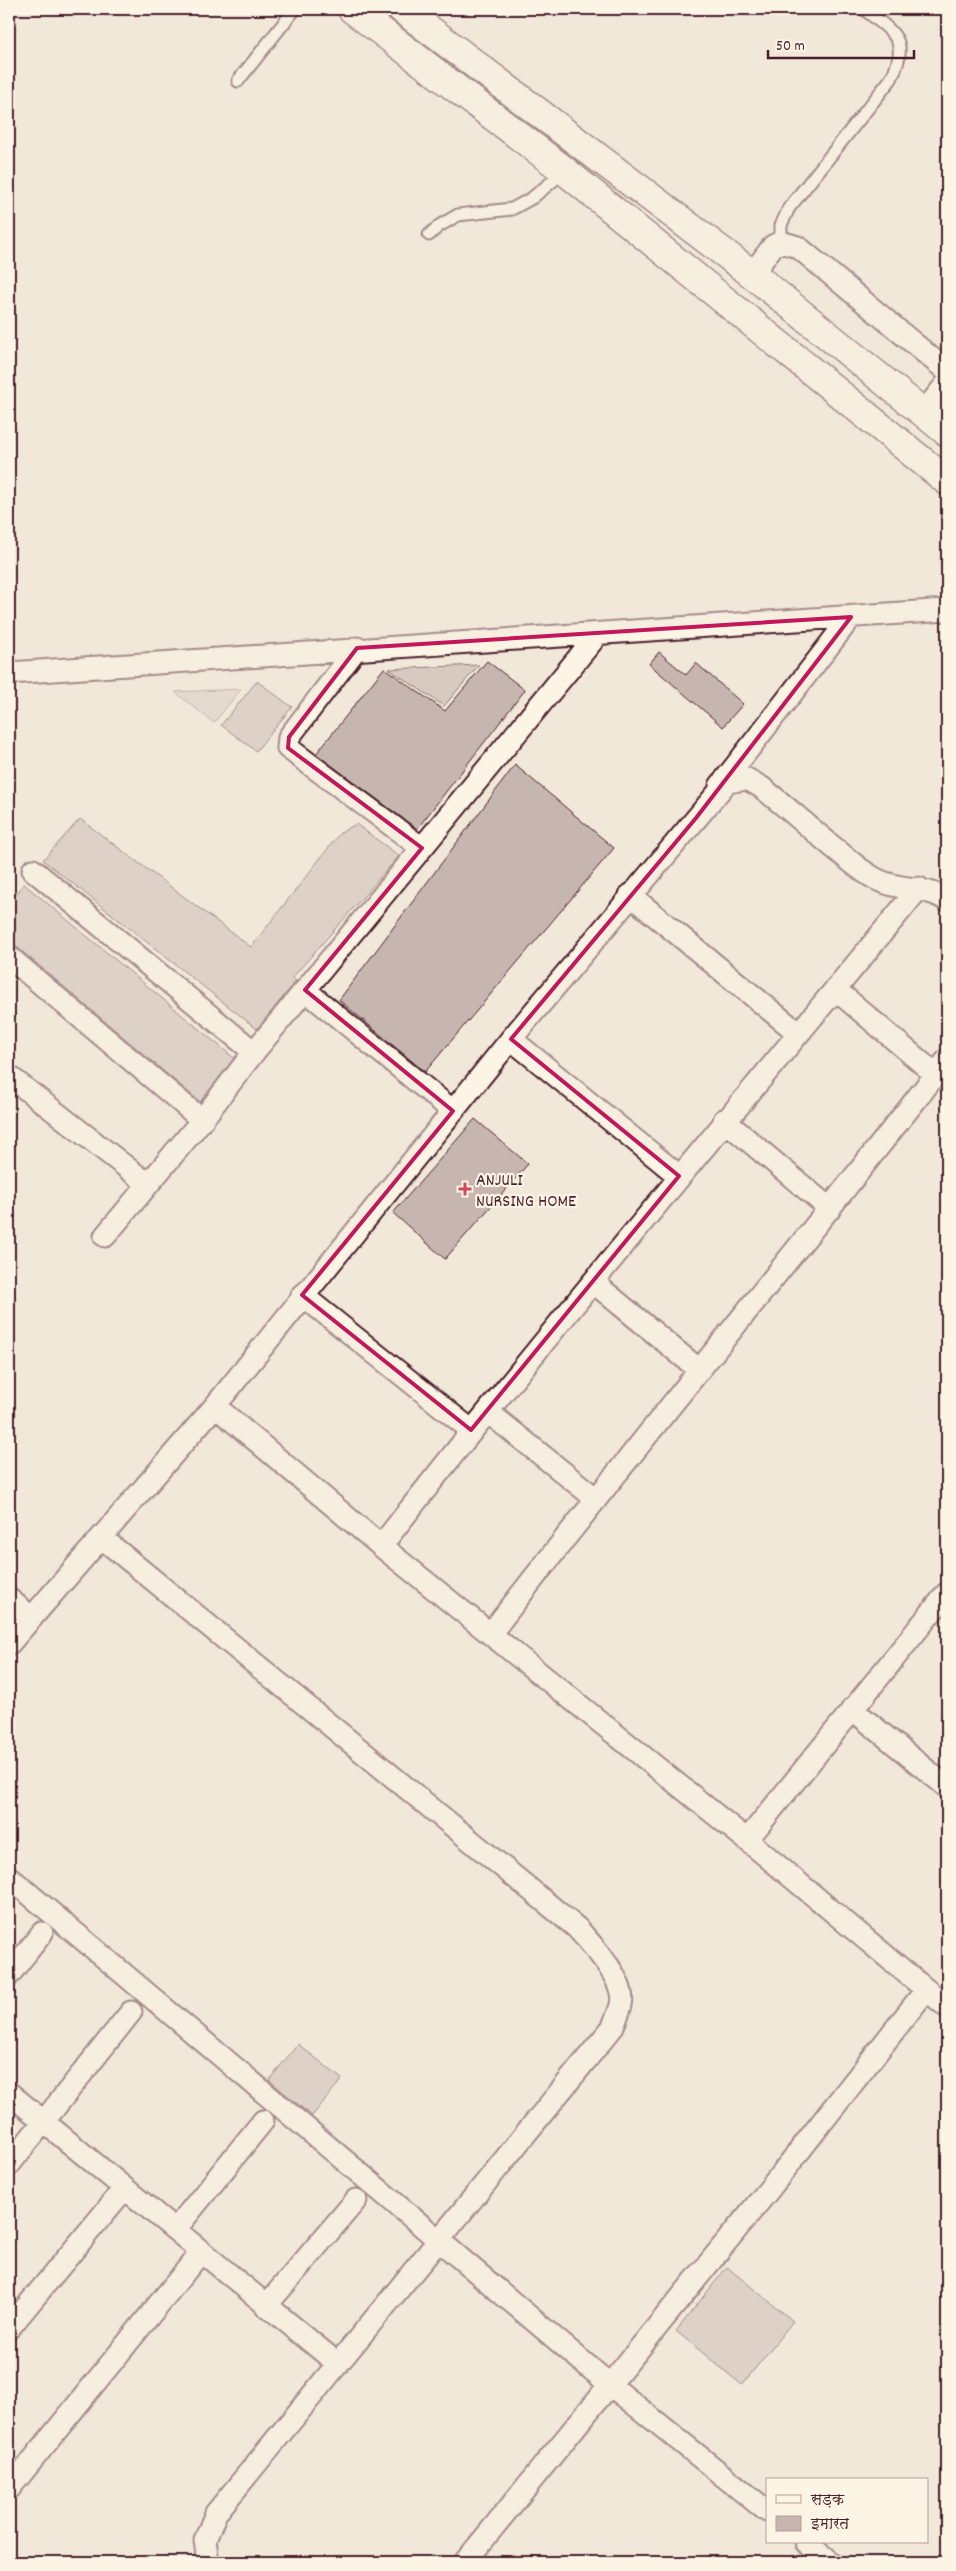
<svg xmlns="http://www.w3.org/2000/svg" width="956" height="2571" font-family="Dekko,'Playpen Sans Deva',sans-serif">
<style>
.green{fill:#d8cac0;stroke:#917476}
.building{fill:#c7b6af;stroke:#4a1f2b}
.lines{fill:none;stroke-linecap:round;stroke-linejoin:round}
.service-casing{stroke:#4a1f2b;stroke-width:15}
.minor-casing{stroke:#4a1f2b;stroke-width:25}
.tertiary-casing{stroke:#4a1f2b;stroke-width:31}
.service{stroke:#fcf5e5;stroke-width:11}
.minor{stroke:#fcf5e5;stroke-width:21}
.tertiary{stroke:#fcf5e5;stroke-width:28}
.marked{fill:none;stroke:#c2185b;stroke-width:4;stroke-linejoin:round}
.poi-dot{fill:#d1495b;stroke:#fcf5e5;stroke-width:2}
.labels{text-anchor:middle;stroke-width:4.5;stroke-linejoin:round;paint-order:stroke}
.poi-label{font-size:18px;fill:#4a1f2b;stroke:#fcf5e5;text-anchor:start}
</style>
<rect width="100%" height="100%" fill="#f1e8da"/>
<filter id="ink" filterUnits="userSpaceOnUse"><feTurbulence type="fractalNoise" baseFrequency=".02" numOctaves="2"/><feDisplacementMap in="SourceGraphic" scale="10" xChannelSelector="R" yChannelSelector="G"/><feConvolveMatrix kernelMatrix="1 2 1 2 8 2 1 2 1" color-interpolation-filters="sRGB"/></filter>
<g filter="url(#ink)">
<path class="green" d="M 479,665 L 444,706 L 389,669 Z
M 241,689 L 214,723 L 175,692 Z"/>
<path class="building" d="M 659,652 L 686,675 L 696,663 L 743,704 L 723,727 L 649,664 Z
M 487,661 L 525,690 L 417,829 L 316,754 L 384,668 L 445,711 Z
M 257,681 L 292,707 L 256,751 L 221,725 Z
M 515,765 L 614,848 L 425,1072 L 339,1000 Z
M 80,819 L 251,947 L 340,833 L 356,824 L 399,856 L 292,978 L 296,981 L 257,1029 L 43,860 Z
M 24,884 L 234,1058 L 200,1102 L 17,947 L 9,945 L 9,903 Z
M 475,1119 L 528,1164 L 445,1259 L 393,1213 Z
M 298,2044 L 342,2079 L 312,2116 L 269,2080 Z
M 727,2267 L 793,2321 L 742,2385 L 676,2331 Z"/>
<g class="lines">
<g class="service-casing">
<path id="service" d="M 238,81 L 295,9
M 429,235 L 439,226 L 458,215 L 512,209 L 532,198 L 565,171
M 781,242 L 781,225 L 789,208 L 891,79 C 911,39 893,33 864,9"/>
</g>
<g class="minor-casing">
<path id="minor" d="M 752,274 L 773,246 L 781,242 L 798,247 L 947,371
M 923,413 L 947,383
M 357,648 L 289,737 L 288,748 L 422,848
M 9,673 L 947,610
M 720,786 L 851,617
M 33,870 L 254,1052
M 630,895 L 798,1033
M 9,957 L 202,1120
M 835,989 L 936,1075
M 305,990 L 453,1111
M 511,1039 L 679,1176
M 9,1076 L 148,1184
M 724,1120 L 830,1209
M 105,1236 L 202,1120 L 254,1052 L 598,634
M 593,1282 L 698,1369
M 302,1295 L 471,1430
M 215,1406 L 381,1546 L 747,1840 L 947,2007
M 488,1412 L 595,1498
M 102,1538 L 577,1928 C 592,1945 627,1981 621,2005 C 619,2013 615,2021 612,2028 L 216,2513 L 205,2540 L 208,2562
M 381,1546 C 555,1323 739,1107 919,888
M 9,1599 L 32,1618
M 491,1633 C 640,1440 797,1252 947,1060
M 9,1644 L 215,1406 L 511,1039 L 727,782 L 747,779 L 761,787 C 787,807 812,830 838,851 C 850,861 863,873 878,880 C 903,892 921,884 947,900
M 852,1709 L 947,1787
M 747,1840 L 947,1593
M 9,1877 L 609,2384 L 767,2511
M 9,1975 L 42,1933
M 9,2093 L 338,2364
M 9,2165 L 131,2012
M 175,2230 L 263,2121
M 266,2306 L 356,2200
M 9,2328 L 124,2189
M 9,2489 L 201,2252
M 806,2542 L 831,2562
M 465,2562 L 767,2192 L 926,1990"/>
</g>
<g class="tertiary-casing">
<path id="tertiary" d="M 352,9 L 565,171 L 947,481
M 402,9 L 752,274 L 947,432"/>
</g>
<use href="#service" class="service"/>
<use href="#minor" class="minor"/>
<use href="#tertiary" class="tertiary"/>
</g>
</g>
<path d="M0 0H956V2571H0ZM 851,617 L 696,818 L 511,1039 L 679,1176 L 471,1430 L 302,1295 L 453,1111 L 305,990 L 422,848 L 288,748 L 289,737 L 357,648 Z" fill="#f1e8da" fill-opacity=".55" fill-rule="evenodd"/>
<path class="marked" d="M 851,617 L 696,818 L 511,1039 L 679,1176 L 471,1430 L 302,1295 L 453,1111 L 305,990 L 422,848 L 288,748 L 289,737 L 357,648 Z"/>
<path class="poi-dot" d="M462.5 1181.5h5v5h5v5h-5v5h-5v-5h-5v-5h5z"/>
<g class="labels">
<g class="poi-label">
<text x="476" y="1185">ANJULI<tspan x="476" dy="21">NURSING HOME</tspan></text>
</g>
</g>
<rect width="956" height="2571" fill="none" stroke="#fcf5e5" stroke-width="30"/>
<rect x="15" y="15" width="926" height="2541" fill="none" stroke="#4a1f2b" stroke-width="2" filter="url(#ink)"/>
<rect x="766" y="2478" width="162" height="65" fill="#fcf5e5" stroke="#b59f9b"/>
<rect x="776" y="2495" width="25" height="8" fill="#fcf5e5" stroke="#b59f9b"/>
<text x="811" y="2504" font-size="15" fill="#4a1f2b">सड़क</text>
<rect x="776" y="2516" width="25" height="15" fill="#c7b6af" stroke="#b59f9b"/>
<text x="811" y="2528" font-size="15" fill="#4a1f2b">इमारत</text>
<path d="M768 50v8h146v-8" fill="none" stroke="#4a1f2b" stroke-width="2.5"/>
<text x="776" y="50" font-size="15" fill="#4a1f2b" stroke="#fcf5e5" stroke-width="4" paint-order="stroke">50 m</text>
</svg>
